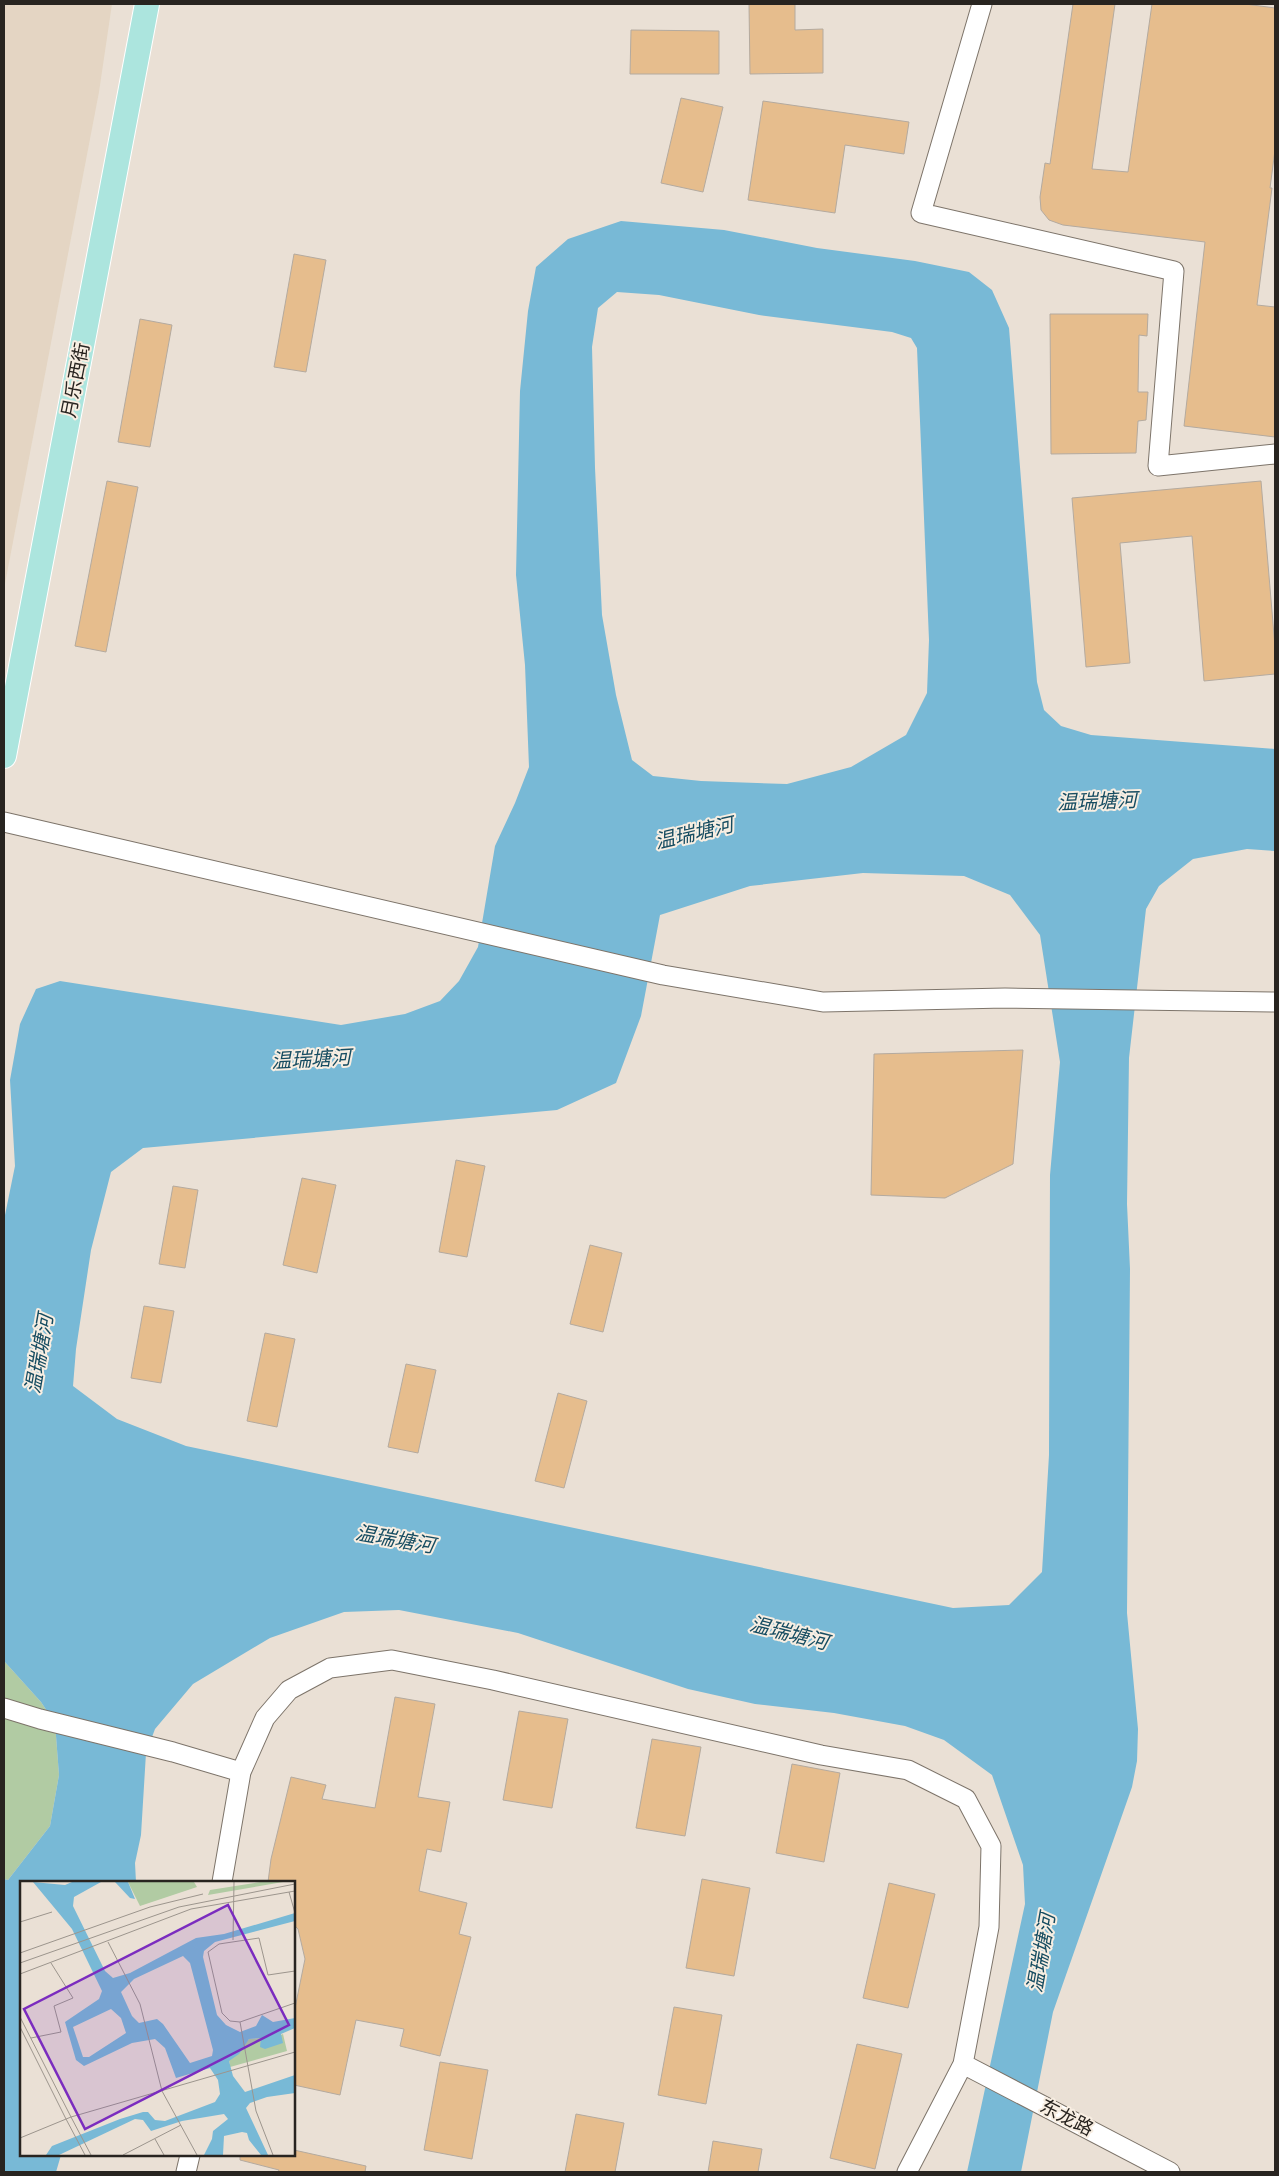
<svg xmlns="http://www.w3.org/2000/svg" width="1279" height="2176" font-family="Cabin,'Noto Sans SC',sans-serif">
<style>
.built{fill:#e4d5c3}
.green{fill:#b1cba3}
.water{fill:#78b9d6;fill-rule:evenodd}
.building{fill:#e6bd8d;stroke:#b4aa9f}
.lines{fill:none;stroke-linecap:round;stroke-linejoin:round}
.minor-casing{stroke:#7d746a;stroke-width:21}
.major-casing{stroke:#fff;stroke-width:26}
.minor{stroke:#fff;stroke-width:19}
.major{stroke:#ace5de;stroke-width:24}
.labels{text-anchor:middle;stroke-width:4;stroke-linejoin:round;paint-order:stroke}
.street-label{font-size:19px;fill:#282420;stroke:#f8eee2}
.water-label{font-size:20px;font-style:italic;fill:#164c61;stroke:#f8eee2}
.inset-road{fill:none;stroke:#9c958d;stroke-width:1}
.view{fill:#7b2cbf;fill-opacity:0.15;stroke:#7b2cbf;stroke-width:2.5}
.inset-edge{fill:none;stroke:#282420;stroke-width:2.5}
</style>
<rect width="100%" height="100%" fill="#eae0d5"/>
<path class="built" d="M 4,4 L 112,4 L 99,92 L 4,589 Z"/>
<path class="green" d="M 4,1661 L 41,1702 L 55,1723 L 59,1775 L 50,1826 L 8,1880 L 4,1879 Z"/>
<path class="water" d="M 621,221 L 724,230 L 817,248 L 915,261 L 969,272 L 992,290 L 1009,328 L 1037,682 L 1044,710 L 1061,726 L 1091,735 L 1275,749 L 1275,851 L 1247,849 L 1193,859 L 1159,886 L 1146,909 L 1129,1058 L 1127,1204 L 1130,1269 L 1127,1613 L 1138,1729 L 1137,1761 L 1132,1787 L 1053,2012 L 1021,2172 L 967,2172 L 1025,1904 L 1023,1865 L 992,1775 L 944,1740 L 905,1726 L 834,1713 L 755,1704 L 688,1689 L 518,1633 L 399,1610 L 344,1612 L 270,1638 L 193,1684 L 155,1729 L 146,1753 L 141,1835 L 135,1863 L 136,1882 L 21,1882 L 21,2155 L 61,2155 L 56,2172 L 4,2172 L 4,1879 L 8,1880 L 50,1826 L 59,1775 L 55,1723 L 41,1702 L 4,1661 L 4,1220 L 15,1166 L 10,1080 L 20,1024 L 36,989 L 60,981 L 341,1025 L 405,1014 L 440,1001 L 459,981 L 478,947 L 495,846 L 515,803 L 529,767 L 525,665 L 516,575 L 520,391 L 528,311 L 536,267 L 568,239 ZM 617,292 L 659,295 L 759,315 L 892,332 L 911,338 L 917,348 L 929,640 L 927,693 L 906,735 L 851,767 L 787,784 L 701,781 L 653,776 L 632,760 L 616,695 L 602,615 L 595,468 L 592,347 L 598,308 ZM 863,873 L 964,876 L 1010,895 L 1040,935 L 1060,1062 L 1050,1175 L 1049,1455 L 1042,1572 L 1009,1605 L 953,1608 L 186,1446 L 117,1419 L 73,1386 L 76,1349 L 91,1250 L 111,1172 L 143,1148 L 557,1110 L 616,1083 L 641,1016 L 660,915 L 750,886 Z"/>
<path class="building" d="M 749,4 L 795,4 L 795,30 L 823,29 L 823,73 L 750,74 Z
M 1073,4 L 1115,4 L 1092,169 L 1128,172 L 1152,4 L 1245,4 L 1275,8 L 1275,150 L 1270,188 L 1272,188 L 1257,305 L 1275,307 L 1275,437 L 1184,426 L 1205,242 L 1063,225 L 1049,220 L 1041,210 L 1040,197 L 1045,163 L 1050,164 Z
M 631,30 L 719,31 L 719,74 L 630,74 Z
M 681,98 L 723,107 L 703,192 L 661,183 Z
M 763,101 L 909,122 L 904,154 L 845,145 L 835,213 L 748,200 Z
M 294,254 L 326,260 L 306,372 L 274,367 Z
M 1050,314 L 1148,314 L 1147,336 L 1139,335 L 1138,392 L 1148,392 L 1146,420 L 1138,421 L 1136,453 L 1051,454 Z
M 140,319 L 172,325 L 150,447 L 118,442 Z
M 107,481 L 138,487 L 106,652 L 75,646 Z
M 1261,481 L 1275,647 L 1275,674 L 1204,681 L 1192,536 L 1120,543 L 1130,663 L 1086,667 L 1072,498 Z
M 1023,1050 L 1013,1164 L 945,1198 L 871,1195 L 874,1054 Z
M 456,1160 L 485,1166 L 467,1257 L 439,1252 Z
M 302,1178 L 336,1185 L 317,1273 L 283,1265 Z
M 173,1186 L 198,1190 L 185,1268 L 159,1264 Z
M 590,1245 L 622,1253 L 603,1332 L 570,1324 Z
M 144,1306 L 174,1311 L 161,1383 L 131,1378 Z
M 265,1333 L 295,1339 L 277,1427 L 247,1421 Z
M 406,1364 L 436,1370 L 418,1453 L 388,1447 Z
M 558,1393 L 587,1401 L 564,1488 L 535,1481 Z
M 395,1697 L 435,1704 L 418,1797 L 450,1802 L 441,1852 L 427,1849 L 419,1891 L 467,1903 L 459,1934 L 471,1937 L 440,2056 L 400,2046 L 404,2029 L 356,2020 L 340,2095 L 294,2085 L 294,2013 L 305,1959 L 298,1929 L 294,1925 L 294,1882 L 268,1882 L 271,1859 L 291,1777 L 326,1785 L 322,1799 L 375,1808 Z
M 519,1711 L 568,1719 L 552,1808 L 503,1800 Z
M 652,1739 L 701,1747 L 685,1836 L 636,1828 Z
M 792,1764 L 840,1773 L 824,1862 L 776,1853 Z
M 702,1879 L 750,1888 L 734,1976 L 686,1968 Z
M 889,1883 L 935,1894 L 908,2008 L 863,1998 Z
M 674,2007 L 722,2015 L 706,2104 L 658,2095 Z
M 857,2044 L 902,2054 L 875,2169 L 830,2158 Z
M 440,2062 L 488,2070 L 472,2159 L 424,2150 Z
M 576,2114 L 624,2123 L 615,2172 L 565,2172 Z
M 713,2141 L 762,2149 L 758,2172 L 708,2172 Z
M 294,2150 L 366,2166 L 365,2172 L 278,2172 L 279,2170 L 240,2160 L 240,2155 L 294,2155 Z"/>
<g class="lines">
<g class="minor-casing">
<path id="minor" d="M 982,4 L 921,213 L 1174,271 L 1158,466 L 1275,454
M 4,822 L 663,975 L 823,1002 L 1005,998 L 1275,1002
M 4,1708 L 40,1719 L 173,1752 L 241,1772
M 222,1882 L 241,1772 L 265,1718 L 289,1690 L 330,1668 L 392,1660 L 493,1680 L 821,1755 L 908,1770 L 966,1799 L 991,1846 L 989,1927 L 963,2064 L 907,2172
M 963,2064 L 1170,2172
M 186,2172 L 190,2155"/>
</g>
<g class="major-casing">
<path id="major" d="M 4,756 L 147,4"/>
</g>
<use href="#minor" class="minor"/>
<use href="#major" class="major"/>
</g>
<g class="labels">
<g class="street-label">
<text transform="translate(75 380) rotate(-79)" y="7">月乐西街</text>
<text transform="translate(1067 2117) rotate(27)" y="7">东龙路</text>
</g>
<g class="water-label">
<text transform="translate(1097 801) rotate(-2)" y="7">温瑞塘河</text>
<text transform="translate(694 833) rotate(-13)" y="7">温瑞塘河</text>
<text transform="translate(311 1059) rotate(-3)" y="7">温瑞塘河</text>
<text transform="translate(39 1354) rotate(-80)" y="7">温瑞塘河</text>
<text transform="translate(395 1539) rotate(10)" y="7">温瑞塘河</text>
<text transform="translate(789 1633) rotate(14)" y="7">温瑞塘河</text>
<text transform="translate(1041 1953) rotate(-80)" y="7">温瑞塘河</text>
</g>
</g>
<g transform="translate(20 1881)">
<rect width="275" height="275" fill="#eae0d5"/>
<path d="M 108,1 L 174,1 L 177,6 L 120,25 ZM 240,1 L 263,1 L 188,14 L 190,9 ZM 263,153 L 267,170 L 210,186 L 209,179 L 229,158 L 241,157 L 243,162 Z" fill="#b1cba3"/>
<path d="M 13,1 L 45,4 L 52,1 L 81,1 L 54,16 L 53,25 L 85,90 L 93,97 L 110,92 L 176,57 L 204,53 L 275,32 L 275,40 L 195,61 L 184,70 L 183,76 L 197,134 L 206,144 L 220,151 L 236,145 L 242,134 L 253,141 L 275,137 L 275,147 L 261,153 L 263,162 L 245,168 L 240,166 L 241,157 L 229,158 L 219,173 L 209,180 L 213,195 L 225,211 L 275,194 L 275,212 L 247,216 L 230,222 L 226,227 L 248,274 L 241,274 L 229,259 L 227,252 L 222,251 L 204,255 L 203,274 L 184,274 L 192,258 L 193,250 L 208,238 L 204,233 L 162,240 L 131,250 L 123,239 L 115,238 L 39,274 L 26,274 L 32,265 L 100,238 L 123,231 L 128,231 L 135,239 L 145,240 L 195,221 L 200,213 L 198,199 L 190,187 L 156,197 L 145,167 L 135,158 L 112,162 L 64,185 L 56,179 L 45,141 L 79,118 L 82,110 L 52,48 ZM 163,75 L 170,82 L 193,169 L 192,175 L 170,182 L 143,143 L 137,138 L 119,142 L 112,135 L 101,111 L 114,98 ZM 91,128 L 101,137 L 106,152 L 69,176 L 63,176 L 53,146 ZM 95,1 L 108,1 L 115,18 L 110,17 Z" fill="#78b9d6" fill-rule="evenodd"/>
<path class="inset-road" d="M 269,11 L 275,32M 0,41 L 32,31M 213,59 L 214,1M 88,61 L 120,123 L 142,210 L 177,274M 0,72 L 130,26 L 183,13M 0,82 L 159,26 L 275,3M 275,90 L 248,94 L 239,57 L 199,63 L 188,71 L 202,132 L 210,140 L 220,141 L 275,122M 0,93 L 171,28 L 275,10M 0,136 L 51,236M 220,141 L 236,230 L 253,274M 0,146 L 46,238M 11,157 L 41,151 L 34,125 L 53,117 L 31,82M 51,236 L 71,274M 46,238 L 65,274M 0,257 L 51,236 L 275,171M 135,258 L 144,274M 103,274 L 161,244"/>
<path class="view" d="M 208,24 L 269,144 L 65,248 L 4,128 Z"/>
<rect width="275" height="275" class="inset-edge"/>
</g>
<rect width="1279" height="2176" fill="none" stroke="#282420" stroke-width="10"/>
</svg>
